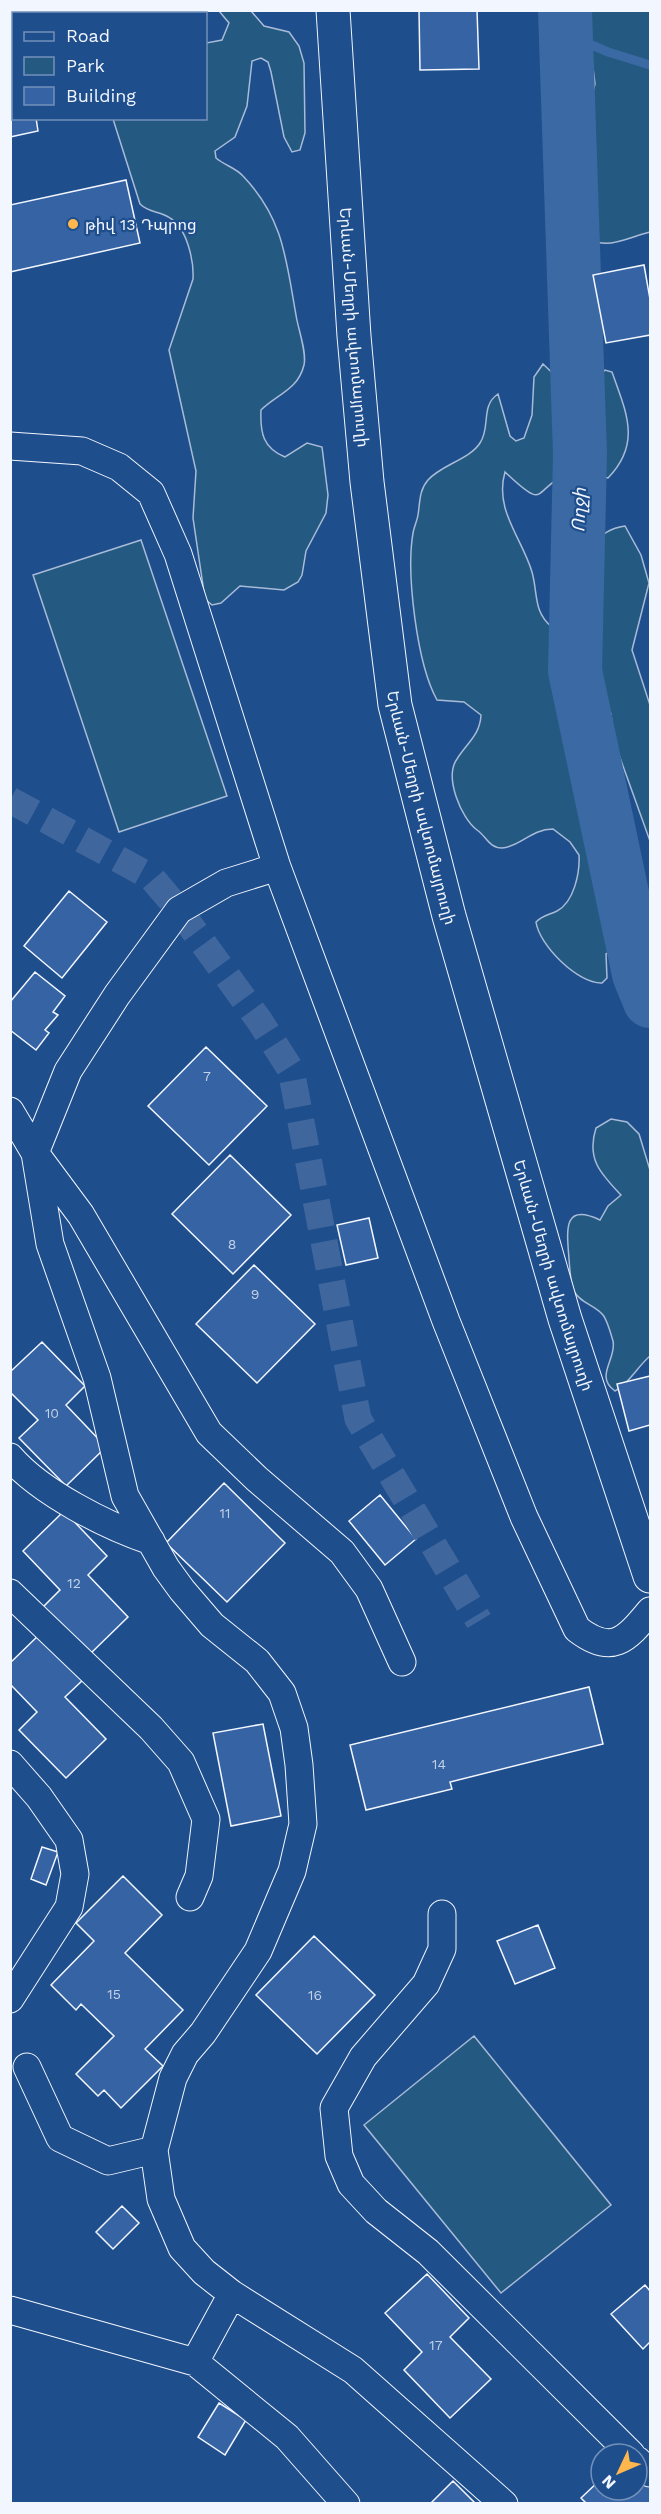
<svg xmlns="http://www.w3.org/2000/svg" width="661" height="2514" font-family="'Work Sans','Noto Sans Armenian',sans-serif">
<style>
.green{fill:#245a82;stroke:#a8bbd7;stroke-width:1.5}
.lines{fill:none;stroke-linecap:round;stroke-linejoin:round}
.stream{stroke:#3b69a3;stroke-width:9}
.river{stroke:#3b69a3;stroke-width:54}
.building{fill:#3563a3;stroke:#f2f6ff;stroke-width:1.5}
.street-tunnel{stroke:#3f679d;stroke-width:27;stroke-dasharray:27 14;stroke-linecap:butt}
.street-casing{stroke:#f2f6ff;stroke-width:29}
.highway-casing{stroke:#f2f6ff;stroke-width:35}
.street{stroke:#1f4e8c;stroke-width:27}
.highway{stroke:#1f4e8c;stroke-width:33}
.poi-dot{fill:#ffb74d;stroke:#1f4e8c;stroke-width:2}
.labels{text-anchor:middle;stroke-width:4.5;stroke-linejoin:round;paint-order:stroke}
.number-label{font-size:14px;fill:#c3d1e8}
.poi-label{font-size:16px;fill:#f2f6ff;stroke:#1f4e8c;text-anchor:start}
.street-label{font-size:16px;fill:#f2f6ff;stroke:#1f4e8c}
.water-label{font-size:18px;font-style:italic;fill:#f2f6ff;stroke:#1f4e8c}
</style>
<rect width="100%" height="100%" fill="#1f4e8c"/>
<path class="green" d="M 200,11 L 193,14 L 144,12 L 144,10 Z
M 219,11 L 251,11 L 264,26 L 289,32 L 299,46 L 304,63 L 305,133 L 300,150 L 292,152 L 284,137 L 271,72 L 268,62 L 261,58 L 252,61 L 247,106 L 235,137 L 215,151 L 216,158 C 224,165 236,168 243,176 C 284,219 286,260 296,315 C 298,329 307,352 304,365 C 298,390 277,394 261,410 C 260,433 263,448 285,457 L 307,443 L 322,447 L 328,495 L 326,513 L 306,551 L 302,575 L 298,582 L 284,590 L 240,586 L 221,603 L 212,605 L 205,599 L 193,518 L 196,471 L 169,350 L 193,279 C 194,261 187,228 170,218 C 160,211 149,213 140,204 L 113,119 L 206,118 L 206,43 L 222,40 L 229,23 Z
M 586,11 L 650,11 L 650,232 C 630,236 598,256 584,231 L 588,160 L 594,130 L 590,103 L 595,84 Z
M 543,364 L 580,399 L 589,399 C 597,390 597,378 605,370 L 612,372 C 626,412 642,443 608,478 C 595,476 583,469 571,473 C 531,486 550,515 505,472 C 494,510 522,538 532,572 C 538,593 533,612 552,627 C 605,609 564,535 625,526 L 641,555 L 649,583 L 632,650 L 650,705 L 650,841 L 614,741 L 611,714 L 606,703 L 588,669 L 575,657 L 559,649 L 551,651 L 572,684 L 602,794 L 640,886 L 639,903 L 650,920 L 650,993 C 644,975 631,957 613,950 L 606,954 L 607,978 L 602,983 C 578,984 539,945 536,922 C 543,915 549,915 557,911 C 574,902 580,873 579,855 L 570,842 L 553,829 C 531,829 520,847 502,848 C 489,848 486,836 477,830 C 461,818 444,777 457,759 C 467,743 480,735 481,715 L 464,702 L 437,700 C 417,664 406,574 413,533 C 414,527 417,521 418,515 C 420,503 419,490 428,480 C 441,465 470,459 480,443 C 491,427 480,406 498,394 L 510,436 L 516,441 L 524,438 L 532,415 L 534,377 Z
M 141,540 L 227,796 L 119,832 L 33,575 Z
M 611,1119 L 627,1122 L 639,1134 L 650,1170 L 650,1356 C 637,1367 629,1384 615,1391 C 594,1376 617,1359 613,1341 C 611,1334 607,1320 603,1315 C 595,1305 580,1303 574,1291 C 570,1282 570,1269 569,1259 C 567,1231 562,1202 600,1220 L 608,1206 L 621,1195 C 601,1174 586,1159 596,1128 Z
M 474,2036 L 611,2205 L 501,2293 L 364,2125 Z"/>
<g class="lines">
<path class="stream" d="M 566,34 L 608,52 L 650,65"/>
<path class="river" d="M 565,10 L 580,454 L 575,671 L 639,974 L 650,1001"/>
</g>
<path class="building" d="M 10,10 L 14,19 L 14,118 L 36,118 L 38,131 L 10,137 Z
M 419,10 L 477,10 L 479,69 L 420,70 Z
M 126,180 L 140,243 L 10,272 L 10,205 Z
M 644,265 L 650,299 L 650,335 L 606,343 L 593,275 Z
M 69,891 L 107,922 L 62,978 L 24,946 Z
M 35,972 L 65,996 L 53,1012 L 58,1015 L 45,1030 L 49,1033 L 36,1050 L 10,1030 L 10,1002 Z
M 206,1047 L 267,1106 L 209,1165 L 148,1106 Z
M 230,1155 L 291,1215 L 233,1274 L 172,1214 Z
M 369,1218 L 378,1258 L 346,1265 L 337,1225 Z
M 254,1265 L 315,1324 L 257,1383 L 196,1324 Z
M 42,1342 L 85,1386 L 66,1405 L 106,1447 L 66,1486 L 19,1438 L 38,1420 L 10,1392 L 10,1372 Z
M 650,1376 L 650,1425 L 629,1431 L 617,1384 Z
M 224,1483 L 285,1543 L 227,1602 L 166,1543 Z
M 380,1495 L 416,1539 L 385,1565 L 349,1521 Z
M 64,1511 L 107,1556 L 88,1575 L 128,1617 L 88,1656 L 42,1608 L 60,1590 L 23,1551 Z
M 41,1633 L 85,1678 L 65,1697 L 106,1739 L 66,1778 L 19,1730 L 37,1712 L 10,1684 L 10,1663 Z
M 589,1687 L 603,1744 L 450,1782 L 452,1789 L 366,1810 L 350,1745 Z
M 263,1724 L 281,1816 L 231,1826 L 213,1733 Z
M 42,1847 L 58,1852 L 46,1885 L 31,1879 Z
M 123,1876 L 162,1915 L 125,1953 L 183,2010 L 145,2049 L 163,2066 L 121,2108 L 104,2090 L 98,2096 L 76,2074 L 114,2036 L 81,2004 L 76,2010 L 51,1985 L 94,1941 L 76,1923 Z
M 538,1925 L 555,1968 L 515,1984 L 497,1941 Z
M 314,1936 L 375,1995 L 317,2054 L 256,1995 Z
M 122,2206 L 139,2223 L 113,2249 L 96,2232 Z
M 427,2274 L 469,2318 L 450,2337 L 491,2379 L 450,2418 L 404,2370 L 422,2352 L 385,2313 Z
M 645,2285 L 650,2291 L 650,2342 L 643,2349 L 611,2314 Z
M 219,2403 L 246,2420 L 225,2455 L 198,2437 Z
M 637,2473 L 650,2487 L 650,2504 L 587,2504 L 581,2498 L 601,2479 L 601,2490 L 637,2490 Z
M 453,2481 L 476,2504 L 430,2504 Z"/>
<g class="lines">
<path class="street-tunnel" d="M 10,800 L 151,877 L 179,910 L 259,1020 L 291,1070 L 358,1419 L 479,1621"/>
<g class="street-casing">
<path id="street" d="M 10,446 L 82,451 L 119,467 L 151,493 L 178,554 L 277,867 L 446,1321 L 524,1517 L 577,1629 C 612,1656 626,1640 650,1611
M 277,867 L 226,883 L 179,910 L 117,995 L 68,1071 L 35,1153 L 50,1244 L 97,1378 L 125,1496 L 166,1568 L 182,1590 L 212,1625 L 257,1661 L 282,1693 L 294,1728 L 299,1765 L 303,1824 L 292,1871 L 258,1951 L 203,2033 L 185,2054 L 173,2078 L 154,2150 L 161,2199 L 182,2248 L 204,2272 L 232,2294 L 353,2370 L 504,2504
M 10,1111 L 35,1153 L 81,1215 L 209,1433 L 257,1479 L 342,1552 L 369,1589 L 402,1662
M 10,1457 C 41,1493 107,1526 151,1541
M 10,1593 L 151,1728 L 181,1762 L 206,1819 L 199,1876 L 190,1897
M 10,1764 L 39,1797 L 69,1840 L 75,1874 L 69,1907 L 10,1999
M 442,1914 L 442,1949 L 426,1984 L 363,2057 L 334,2108 L 339,2156 L 351,2184 L 376,2211 L 428,2252 L 631,2454
M 27,2067 L 60,2138 L 108,2161 L 154,2150
M 10,2310 L 195,2362 L 287,2437 L 346,2504
M 195,2362 L 232,2294
M 637,2460 L 650,2473"/>
</g>
<g class="highway-casing">
<g id="highway">
<path id="s1" d="M 333,10 L 354,336 L 367,482 L 395,705 L 449,916 L 565,1319 L 650,1576"/>
</g>
</g>
<use href="#street" class="street"/>
<use href="#highway" class="highway"/>
</g>
<circle class="poi-dot" cx="73" cy="224" r="6"/>
<g class="labels">
<g class="number-label">
<text x="207" y="1081">7</text>
<text x="232" y="1249">8</text>
<text x="255" y="1299">9</text>
<text x="52" y="1418">10</text>
<text x="225" y="1518">11</text>
<text x="74" y="1588">12</text>
<text x="439" y="1769">14</text>
<text x="114" y="1999">15</text>
<text x="315" y="2000">16</text>
<text x="436" y="2350">17</text>
</g>
<g class="poi-label">
<text x="85" y="230">թիվ 13 Դպրոց</text>
</g>
<g class="street-label">
<text dy="6" stroke="none"><textPath href="#s1" startOffset="318">Երևան-Մեղրի ավտոմայրուղի</textPath></text>
<text dy="6" stroke="none"><textPath href="#s1" startOffset="804">Երևան-Մեղրի ավտոմայրուղի</textPath></text>
<text dy="6" stroke="none"><textPath href="#s1" startOffset="1290">Երևան-Մեղրի ավտոմայրուղի</textPath></text>
</g>
<g class="water-label">
<text transform="translate(579 510) rotate(-88)" y="6">Ողջի</text>
</g>
</g>
<rect width="661" height="2514" fill="none" stroke="#f2f6ff" stroke-width="24"/>
<rect x="12" y="12" width="195" height="108" fill="#1f4e8c" stroke="#7391ba" stroke-width="1.5"/>
<rect x="24" y="32" width="30" height="9" fill="#1f4e8c" stroke="#7391ba" stroke-width="1.5"/>
<text x="66" y="42" font-size="18" fill="#f2f6ff">Road</text>
<rect x="24" y="57" width="30" height="18" fill="#245a82" stroke="#7391ba" stroke-width="1.5"/>
<text x="66" y="72" font-size="18" fill="#f2f6ff">Park</text>
<rect x="24" y="87" width="30" height="18" fill="#3563a3" stroke="#7391ba" stroke-width="1.5"/>
<text x="66" y="102" font-size="18" fill="#f2f6ff">Building</text>
<g transform="translate(619 2472) rotate(226)"><circle r="28" fill="#1f4e8c" stroke="#7391ba" stroke-width="1.5"/>
<path d="M0-4.5L10 22L0 15L-10 22Z" fill="#ffb74d"/>
<text y="-9" font-size="16" font-weight="bold" text-anchor="middle" fill="#f2f6ff">N</text>
</g>
</svg>
